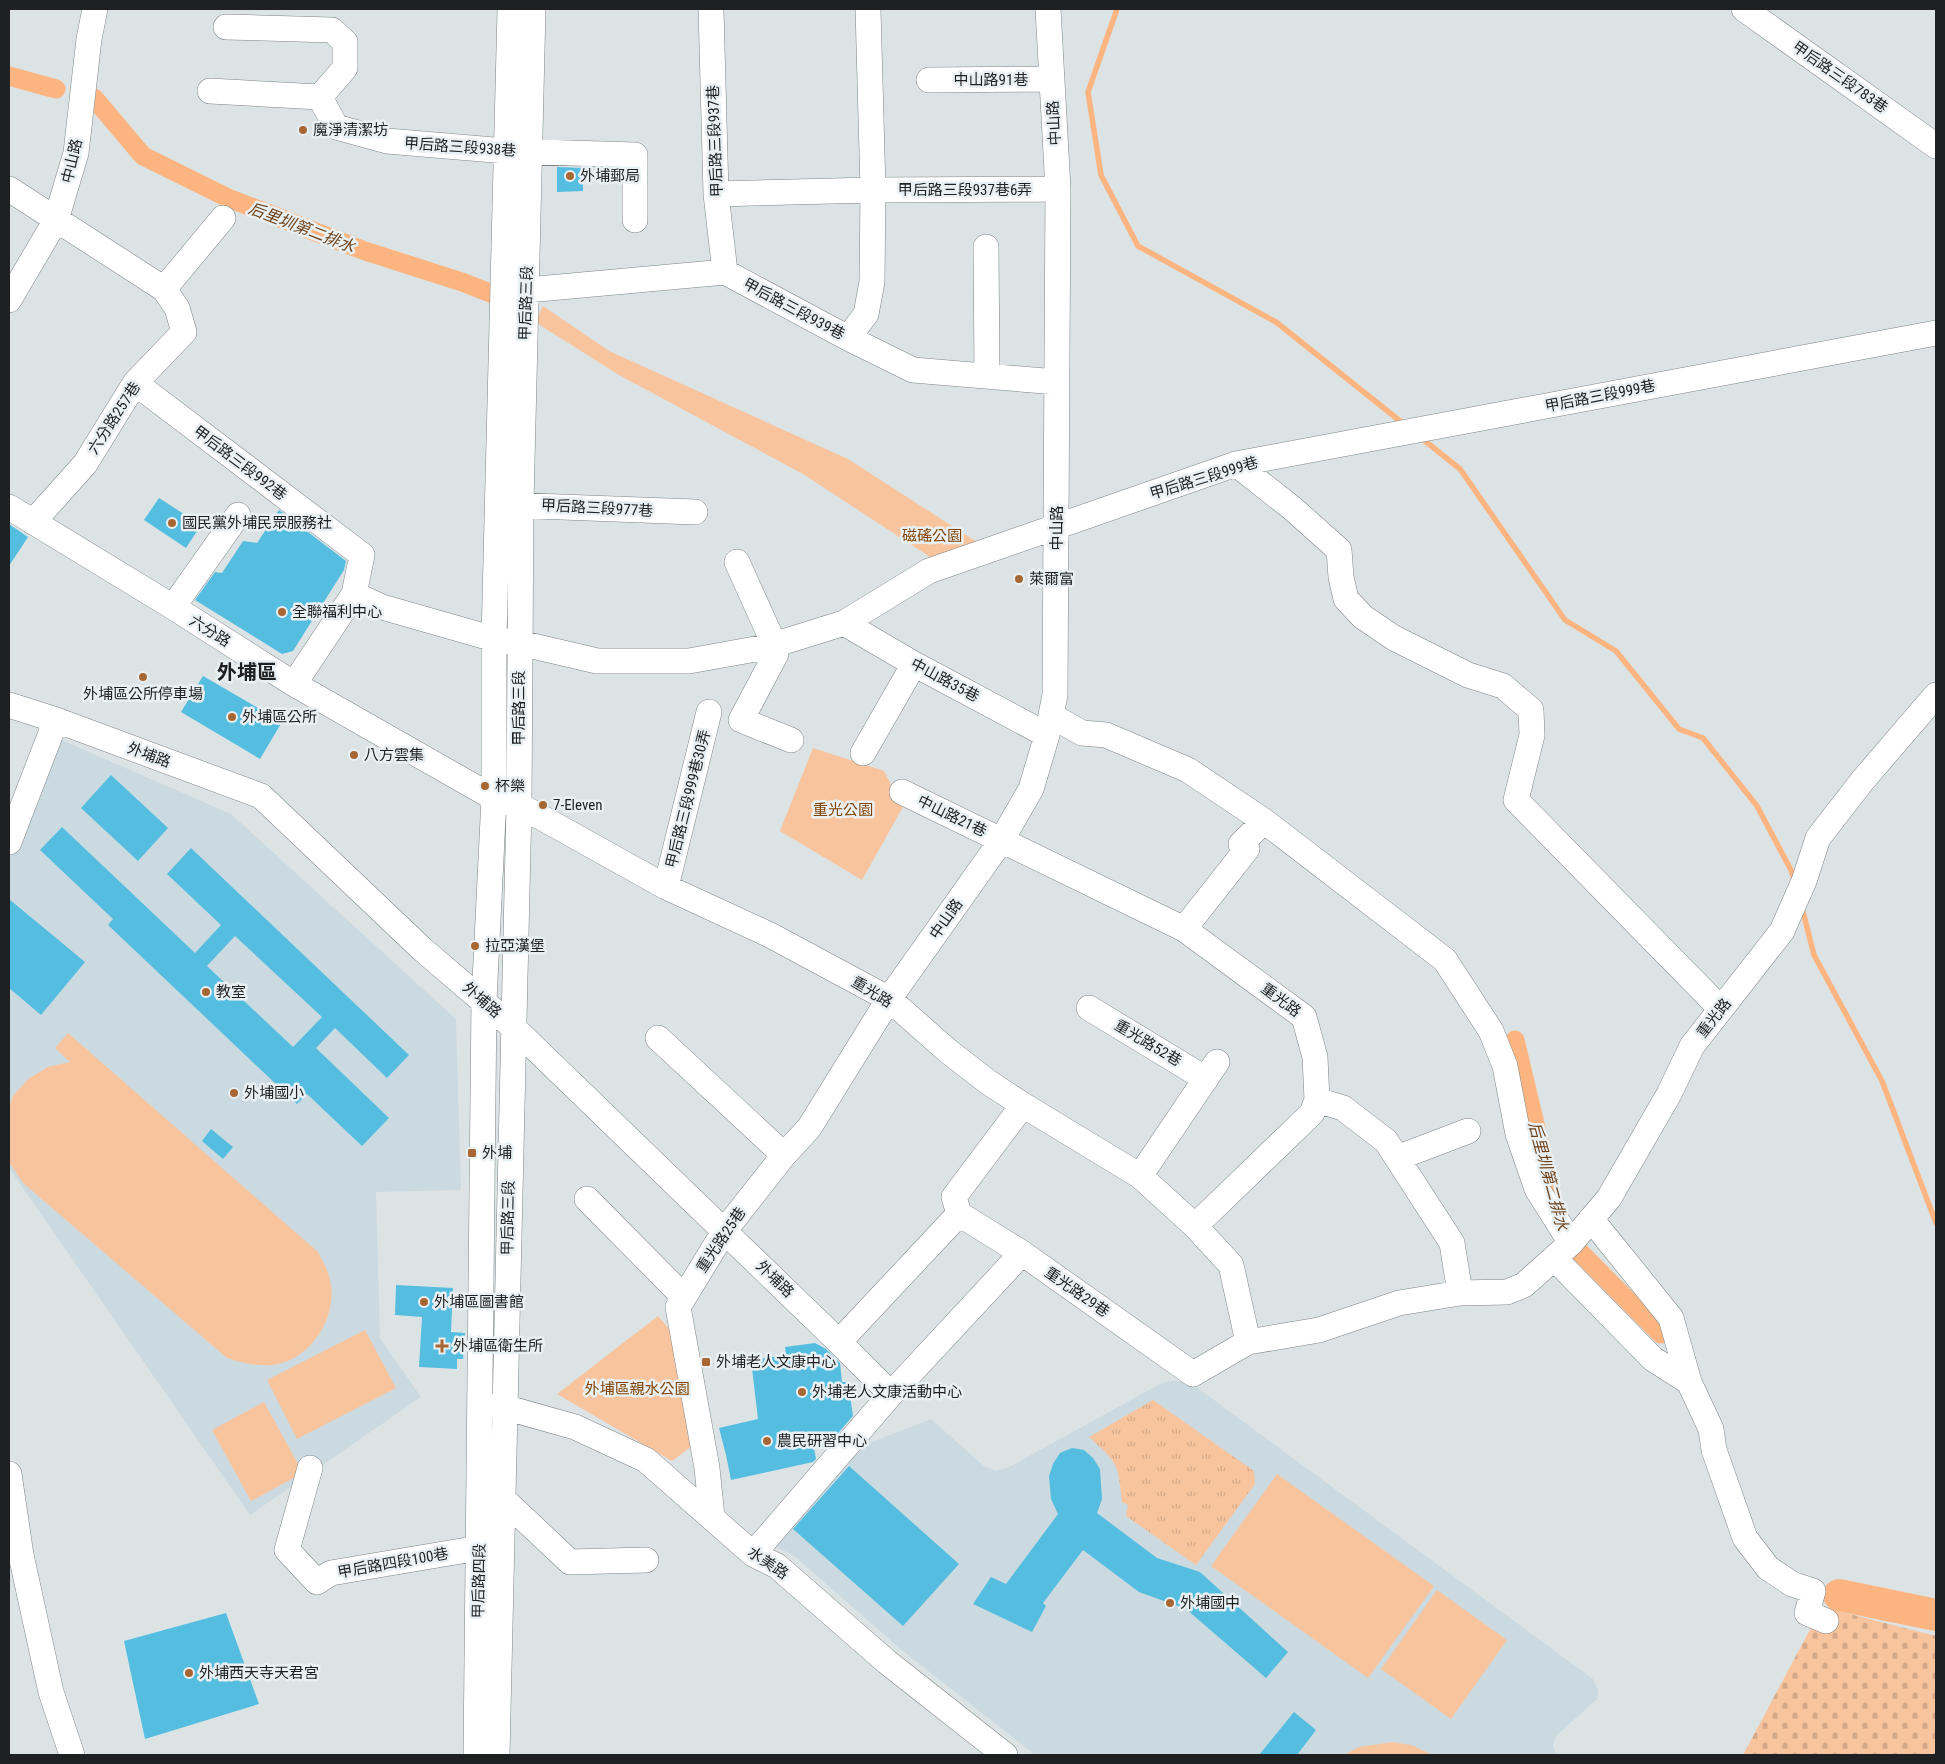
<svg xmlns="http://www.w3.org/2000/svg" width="1945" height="1764" font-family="'Roboto Condensed','Noto Sans TC',sans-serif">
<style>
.built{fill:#cbdae0}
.grass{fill:url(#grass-tufts)}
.cemetery{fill:url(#cemetery-stones)}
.park{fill:#f8c49e}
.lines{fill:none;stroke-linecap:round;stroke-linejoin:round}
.stream{stroke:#fcb580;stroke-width:5.5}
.canal{stroke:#fcb580;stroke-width:19}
.river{stroke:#fcb580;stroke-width:32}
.building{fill:#55bee0;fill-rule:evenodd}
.minor-casing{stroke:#7e8587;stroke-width:26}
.minor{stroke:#fff;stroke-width:25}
.poi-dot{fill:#a86732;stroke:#e9f0f3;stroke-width:2}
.labels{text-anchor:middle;stroke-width:5;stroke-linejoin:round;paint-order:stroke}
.street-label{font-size:15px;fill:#1e2021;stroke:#e9f0f3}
.poi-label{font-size:15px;fill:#1e2021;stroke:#e9f0f3;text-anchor:start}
.park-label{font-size:15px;fill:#824200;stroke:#e9f0f3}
.water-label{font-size:16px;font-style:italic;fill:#71431c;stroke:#e9f0f3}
.district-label{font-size:20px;font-weight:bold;fill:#1e2021;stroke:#e9f0f3}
</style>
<defs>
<pattern id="grass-tufts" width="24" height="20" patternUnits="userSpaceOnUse" patternTransform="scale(1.25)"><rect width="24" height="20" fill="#f8c49e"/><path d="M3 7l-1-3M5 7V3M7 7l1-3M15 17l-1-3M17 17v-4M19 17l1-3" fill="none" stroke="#d4a888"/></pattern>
<pattern id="cemetery-stones" width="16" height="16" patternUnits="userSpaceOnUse" patternTransform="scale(1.25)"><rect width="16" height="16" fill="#f8c49e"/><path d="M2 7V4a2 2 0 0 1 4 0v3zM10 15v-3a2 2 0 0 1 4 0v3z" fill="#d4a888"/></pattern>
</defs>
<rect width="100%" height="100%" fill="#dce3e5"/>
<path class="built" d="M 57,738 L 231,814 L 456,1019 L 461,1190 L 376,1192 L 380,1338 L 421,1397 L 250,1515 L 9,1168 L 9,849 Z
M 1170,1381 L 1178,1381 L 1195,1386 L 1593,1679 L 1598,1689 L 1597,1699 L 1556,1736 L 1553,1745 L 1556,1755 L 1035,1755 L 903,1651 L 793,1555 L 768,1543 L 857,1448 L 931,1419 L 984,1466 L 996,1471 L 1009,1467 L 1138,1396 L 1160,1384 Z"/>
<path class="grass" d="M 1153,1400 L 1254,1471 L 1255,1484 L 1196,1565 L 1126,1516 L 1128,1505 L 1122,1502 C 1118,1463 1118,1463 1089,1437 Z"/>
<path class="cemetery" d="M 1822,1607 L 1936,1636 L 1936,1755 L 1743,1755 Z"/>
<path class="park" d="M 543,306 L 609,351 L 848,459 L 980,544 L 933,559 L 803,474 L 619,375 L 535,322 Z
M 813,748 L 884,771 L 903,807 L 862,880 L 780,831 Z
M 68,1033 L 318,1252 C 321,1259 326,1266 328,1273 C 342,1311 313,1361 272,1365 C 256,1366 242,1363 227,1358 L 23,1183 L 9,1162 L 9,1107 L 13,1096 L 28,1079 L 48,1067 L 70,1062 L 55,1048 Z
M 658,1316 L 672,1332 L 692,1446 L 672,1461 L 557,1394 Z
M 365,1330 L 396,1388 L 297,1439 L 267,1380 Z
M 264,1402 L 303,1473 L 251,1501 L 212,1430 Z
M 1277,1474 L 1434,1586 L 1368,1678 L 1211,1566 Z
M 1437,1590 L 1507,1640 L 1451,1719 L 1381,1669 Z
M 1393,1742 L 1411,1745 L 1433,1755 L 1344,1755 L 1359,1747 Z"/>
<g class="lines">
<path class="stream" d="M 1117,9 L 1088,92 L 1101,175 L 1138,246 L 1276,322 L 1405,425
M 1420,437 L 1460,469 L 1565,620 L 1616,651 L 1679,729 L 1703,738 L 1757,806 L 1791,870 L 1795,882
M 1802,908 L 1814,955 L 1882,1081 L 1936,1223"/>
<path class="canal" d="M 9,76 L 56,89
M 94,98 L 143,156 L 228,198 L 365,251 L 462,282 L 513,302
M 1515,1040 L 1561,1233 L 1661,1334"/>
<path class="river" d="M 1839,1595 L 1936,1615"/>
</g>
<path class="building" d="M 557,167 L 583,168 L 583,191 L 557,192 Z
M 159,498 L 201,525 L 186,548 L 144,520 Z
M 279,510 L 346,561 L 344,570 L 293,651 L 282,654 L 195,600 L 215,572 L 222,573 L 243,541 L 257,543 Z
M 9,524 L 28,537 L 9,566 Z
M 203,676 L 282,722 L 260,759 L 181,712 Z
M 111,775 L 168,828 L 138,861 L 81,808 Z
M 62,827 L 195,953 L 221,925 L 167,874 L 191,848 L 409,1055 L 387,1078 L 335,1028 L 316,1048 L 389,1118 L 362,1146 L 307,1094 L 297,1104 L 108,925 L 113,919 L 40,850 ZM 235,936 L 322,1017 L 293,1047 L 207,966 Z
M 9,899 L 85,962 L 41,1015 L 9,988 Z
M 211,1129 L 233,1147 L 223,1159 L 202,1141 Z
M 396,1285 L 453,1288 L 451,1332 L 465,1333 L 463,1359 L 457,1359 L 457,1369 L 419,1367 L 422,1317 L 395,1315 Z
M 815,1343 L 826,1349 L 840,1363 L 842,1382 L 848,1382 L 853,1416 L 826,1447 L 814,1448 L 816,1459 L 813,1462 L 731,1480 L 726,1455 L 719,1428 L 758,1419 L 751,1360 L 786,1355 L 785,1347 Z
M 1072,1448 L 1084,1450 L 1093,1458 L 1100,1469 L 1102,1499 L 1097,1513 L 1157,1558 L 1200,1572 L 1288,1652 L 1266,1678 L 1186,1609 L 1139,1592 L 1083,1550 L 1043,1603 L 1046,1606 L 1032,1632 L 973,1604 L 991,1577 L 1006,1584 L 1058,1514 L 1051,1499 L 1049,1476 L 1053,1464 L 1060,1453 Z
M 849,1466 L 959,1564 L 903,1626 L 793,1529 Z
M 226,1613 L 259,1704 L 145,1739 L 124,1641 Z
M 1294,1712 L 1316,1730 L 1297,1755 L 1259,1755 Z"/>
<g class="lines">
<g class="minor-casing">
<path id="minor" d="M 711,9 L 716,194 L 725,272
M 1744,9 L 1936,146
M 226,27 L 332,30 L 345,42 L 345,68 L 320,97
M 929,80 L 1052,79
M 210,91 L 320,97 L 336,127 L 387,141 L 506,151 L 635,155 L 635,220
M 9,189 L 164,289
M 716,194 L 873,190 L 1058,189
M 986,247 L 987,376
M 527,290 L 725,272 L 848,338 L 913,370 L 1057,382
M 9,300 L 56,220 L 76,153 L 89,39 L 95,9
M 848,338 L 866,314 L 872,282 L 873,190 L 868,9
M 135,383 L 362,555 L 354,594
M 1236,464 L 1292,508 L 1339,550 L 1341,577 L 1346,599 L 1363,617 L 1394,638 L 1468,675 L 1503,686 L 1531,710 L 1532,735 L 1516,800 L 1721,1009
M 505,505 L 695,512
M 9,507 L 173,607 L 294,684 L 494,798 L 519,805 L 666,887 L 770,935 L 889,999 L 948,1051 L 988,1082 L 1023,1105 L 1140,1176 L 1195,1226 L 1231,1265 L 1248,1342
M 33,522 L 85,464 L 135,383 L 184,332 L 177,308 L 164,289 L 223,218
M 737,562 L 774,644 L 776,654 L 741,720 L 791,740
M 173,607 L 238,515
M 844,623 L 914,664 L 1047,735
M 294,684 L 354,594 L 382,607 L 494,639 L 520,643 L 597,661 L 689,661 L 767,647 L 844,623 L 929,571 L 1236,464 L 1936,333
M 9,705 L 56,720 L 261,796 L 422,949 L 513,1027 L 839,1342 L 891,1394
M 1052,716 L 1082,733 L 1106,735 L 1188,770 L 1264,821 L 1445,960 L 1491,1031 L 1505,1066 L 1518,1134 L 1537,1189 L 1571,1243
M 863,753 L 914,664
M 902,792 L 1184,929 L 1304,1017 L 1315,1057 L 1317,1100 L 1312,1113 L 1195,1226
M 9,842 L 56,720
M 666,887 L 709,712
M 1184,929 L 1247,849 L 1241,844 L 1264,821
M 1089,1008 L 1206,1079
M 658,1038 L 784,1155
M 1317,1100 L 1343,1108 L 1386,1141 L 1452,1243 L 1460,1293
M 1397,1158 L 1468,1131
M 1140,1176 L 1217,1062
M 587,1199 L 684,1297
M 959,1214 L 1022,1253 L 1193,1374 L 1248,1342 L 1319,1330 L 1399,1303 L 1460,1293 L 1507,1292 L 1524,1285 L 1571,1243 L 1609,1198 L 1669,1094 L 1692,1046 L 1782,931 L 1804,881 L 1818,838 L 1863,780 L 1936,695
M 1591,1219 L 1671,1318 L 1689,1382 L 1711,1429 L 1714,1450 L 1745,1538 L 1768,1568 L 1792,1584 L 1813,1591 L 1807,1613 L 1826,1621
M 1554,1258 L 1653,1359 L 1689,1382
M 839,1342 L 959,1214 L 954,1197 L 1023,1105
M 489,1406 L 504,1407 L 575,1427 L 646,1460 L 753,1554 L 777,1566 L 887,1662 L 1005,1755
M 310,1468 L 287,1550 L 317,1582 L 331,1573 L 479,1548
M 9,1474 L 21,1555 L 40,1642 L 51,1692 L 72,1755
M 502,1498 L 570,1562 L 646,1560
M 712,1517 L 707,1468 L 678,1307 L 725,1230 L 784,1155 L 809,1128 L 889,999 L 1001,841 L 1031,789 L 1047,735 L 1055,695 L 1058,189 L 1048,9
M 753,1554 L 891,1394 L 1022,1253
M 476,1755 L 484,1001 L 494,798 L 494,639 L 510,9
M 497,1755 L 519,805 L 521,504 L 533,9"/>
</g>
<use href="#minor" class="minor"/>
</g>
<g class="poi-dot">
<circle cx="303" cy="130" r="5"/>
<circle cx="570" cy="176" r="5"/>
<circle cx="172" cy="523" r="5"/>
<circle cx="1019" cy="579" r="5"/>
<circle cx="282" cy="612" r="5"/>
<circle cx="143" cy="677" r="5"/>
<circle cx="232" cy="717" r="5"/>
<circle cx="354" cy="755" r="5"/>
<circle cx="485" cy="786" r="5"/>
<circle cx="543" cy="805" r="5"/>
<circle cx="475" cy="946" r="5"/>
<circle cx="206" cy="992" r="5"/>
<circle cx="234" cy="1093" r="5"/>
<rect x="467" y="1148" width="10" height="10" rx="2.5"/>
<circle cx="424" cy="1302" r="5"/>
<path d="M439.5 1338.5h5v5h5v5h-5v5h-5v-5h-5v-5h5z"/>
<rect x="701" y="1357" width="10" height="10" rx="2.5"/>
<circle cx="802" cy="1392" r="5"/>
<circle cx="767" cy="1441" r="5"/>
<circle cx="1170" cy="1603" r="5"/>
<circle cx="189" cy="1673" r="5"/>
</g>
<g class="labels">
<g class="street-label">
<text transform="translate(1840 77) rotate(35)" y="5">甲后路三段783巷</text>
<text x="991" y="85">中山路91巷</text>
<text transform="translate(1054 123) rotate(-93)" y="5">中山路</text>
<text transform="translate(715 141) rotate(-92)" y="5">甲后路三段937巷</text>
<text transform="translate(460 147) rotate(4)" y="5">甲后路三段938巷</text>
<text transform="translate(72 161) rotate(-77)" y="5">中山路</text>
<text x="965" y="195">甲后路三段937巷6弄</text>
<text transform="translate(526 303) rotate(-88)" y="5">甲后路三段</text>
<text transform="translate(794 309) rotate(28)" y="5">甲后路三段939巷</text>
<text transform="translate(1600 396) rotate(-11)" y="5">甲后路三段999巷</text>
<text transform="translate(114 418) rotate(-57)" y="5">六分路257巷</text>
<text transform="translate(240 463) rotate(37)" y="5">甲后路三段992巷</text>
<text transform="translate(1204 478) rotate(-17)" y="5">甲后路三段999巷</text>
<text transform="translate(597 508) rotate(3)" y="5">甲后路三段977巷</text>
<text transform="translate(1057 528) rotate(-90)" y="5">中山路</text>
<text transform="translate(210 631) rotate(32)" y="5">六分路</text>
<text transform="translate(945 680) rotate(28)" y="5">中山路35巷</text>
<text transform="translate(519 708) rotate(-90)" y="5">甲后路三段</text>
<text transform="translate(149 755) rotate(20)" y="5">外埔路</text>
<text transform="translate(688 799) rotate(-76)" y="5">甲后路三段999巷30弄</text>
<text transform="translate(952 816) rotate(26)" y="5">中山路21巷</text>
<text transform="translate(946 919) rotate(-55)" y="5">中山路</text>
<text transform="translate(872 992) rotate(31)" y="5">重光路</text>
<text transform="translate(482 1000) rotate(41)" y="5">外埔路</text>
<text transform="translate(1281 1000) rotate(37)" y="5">重光路</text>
<text transform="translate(1714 1018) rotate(-52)" y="5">重光路</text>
<text transform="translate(1148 1043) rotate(31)" y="5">重光路52巷</text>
<text transform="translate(508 1218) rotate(-89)" y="5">甲后路三段</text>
<text transform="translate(721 1240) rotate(-56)" y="5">重光路25巷</text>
<text transform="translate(775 1279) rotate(44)" y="5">外埔路</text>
<text transform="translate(1077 1292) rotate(35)" y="5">重光路29巷</text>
<text transform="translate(393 1563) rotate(-10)" y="5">甲后路四段100巷</text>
<text transform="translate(768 1563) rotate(34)" y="5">水美路</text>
<text transform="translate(479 1581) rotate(-89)" y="5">甲后路四段</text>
</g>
<g class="poi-label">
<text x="313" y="135">魔淨清潔坊</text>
<text x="580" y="181">外埔郵局</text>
<text x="182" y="528">國民黨外埔民眾服務社</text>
<text x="1029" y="584">萊爾富</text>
<text x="292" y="617">全聯福利中心</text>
<text x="143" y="699" text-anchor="middle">外埔區公所停車場</text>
<text x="242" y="722">外埔區公所</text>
<text x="364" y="760">八方雲集</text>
<text x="495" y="791">杯樂</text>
<text x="553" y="810">7-Eleven</text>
<text x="485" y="951">拉亞漢堡</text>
<text x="216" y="997">教室</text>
<text x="244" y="1098">外埔國小</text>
<text x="482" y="1158">外埔</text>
<text x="434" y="1307">外埔區圖書館</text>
<text x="453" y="1351">外埔區衛生所</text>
<text x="716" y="1367">外埔老人文康中心</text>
<text x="812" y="1397">外埔老人文康活動中心</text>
<text x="777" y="1446">農民研習中心</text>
<text x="1180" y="1608">外埔國中</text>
<text x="199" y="1678">外埔西天寺天君宮</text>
</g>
<g class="park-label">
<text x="932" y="541">磁磘公園</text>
<text x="843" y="815">重光公園</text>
<text x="637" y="1394">外埔區親水公園</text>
</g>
<g class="water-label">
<text transform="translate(302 227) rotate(21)" y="6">后里圳第二排水</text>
<text transform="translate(1549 1176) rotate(75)" y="6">后里圳第二排水</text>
</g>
<g class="district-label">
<text x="247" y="679">外埔區</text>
</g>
</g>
<rect width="1945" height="1764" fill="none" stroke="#1e2021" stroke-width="20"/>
</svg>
